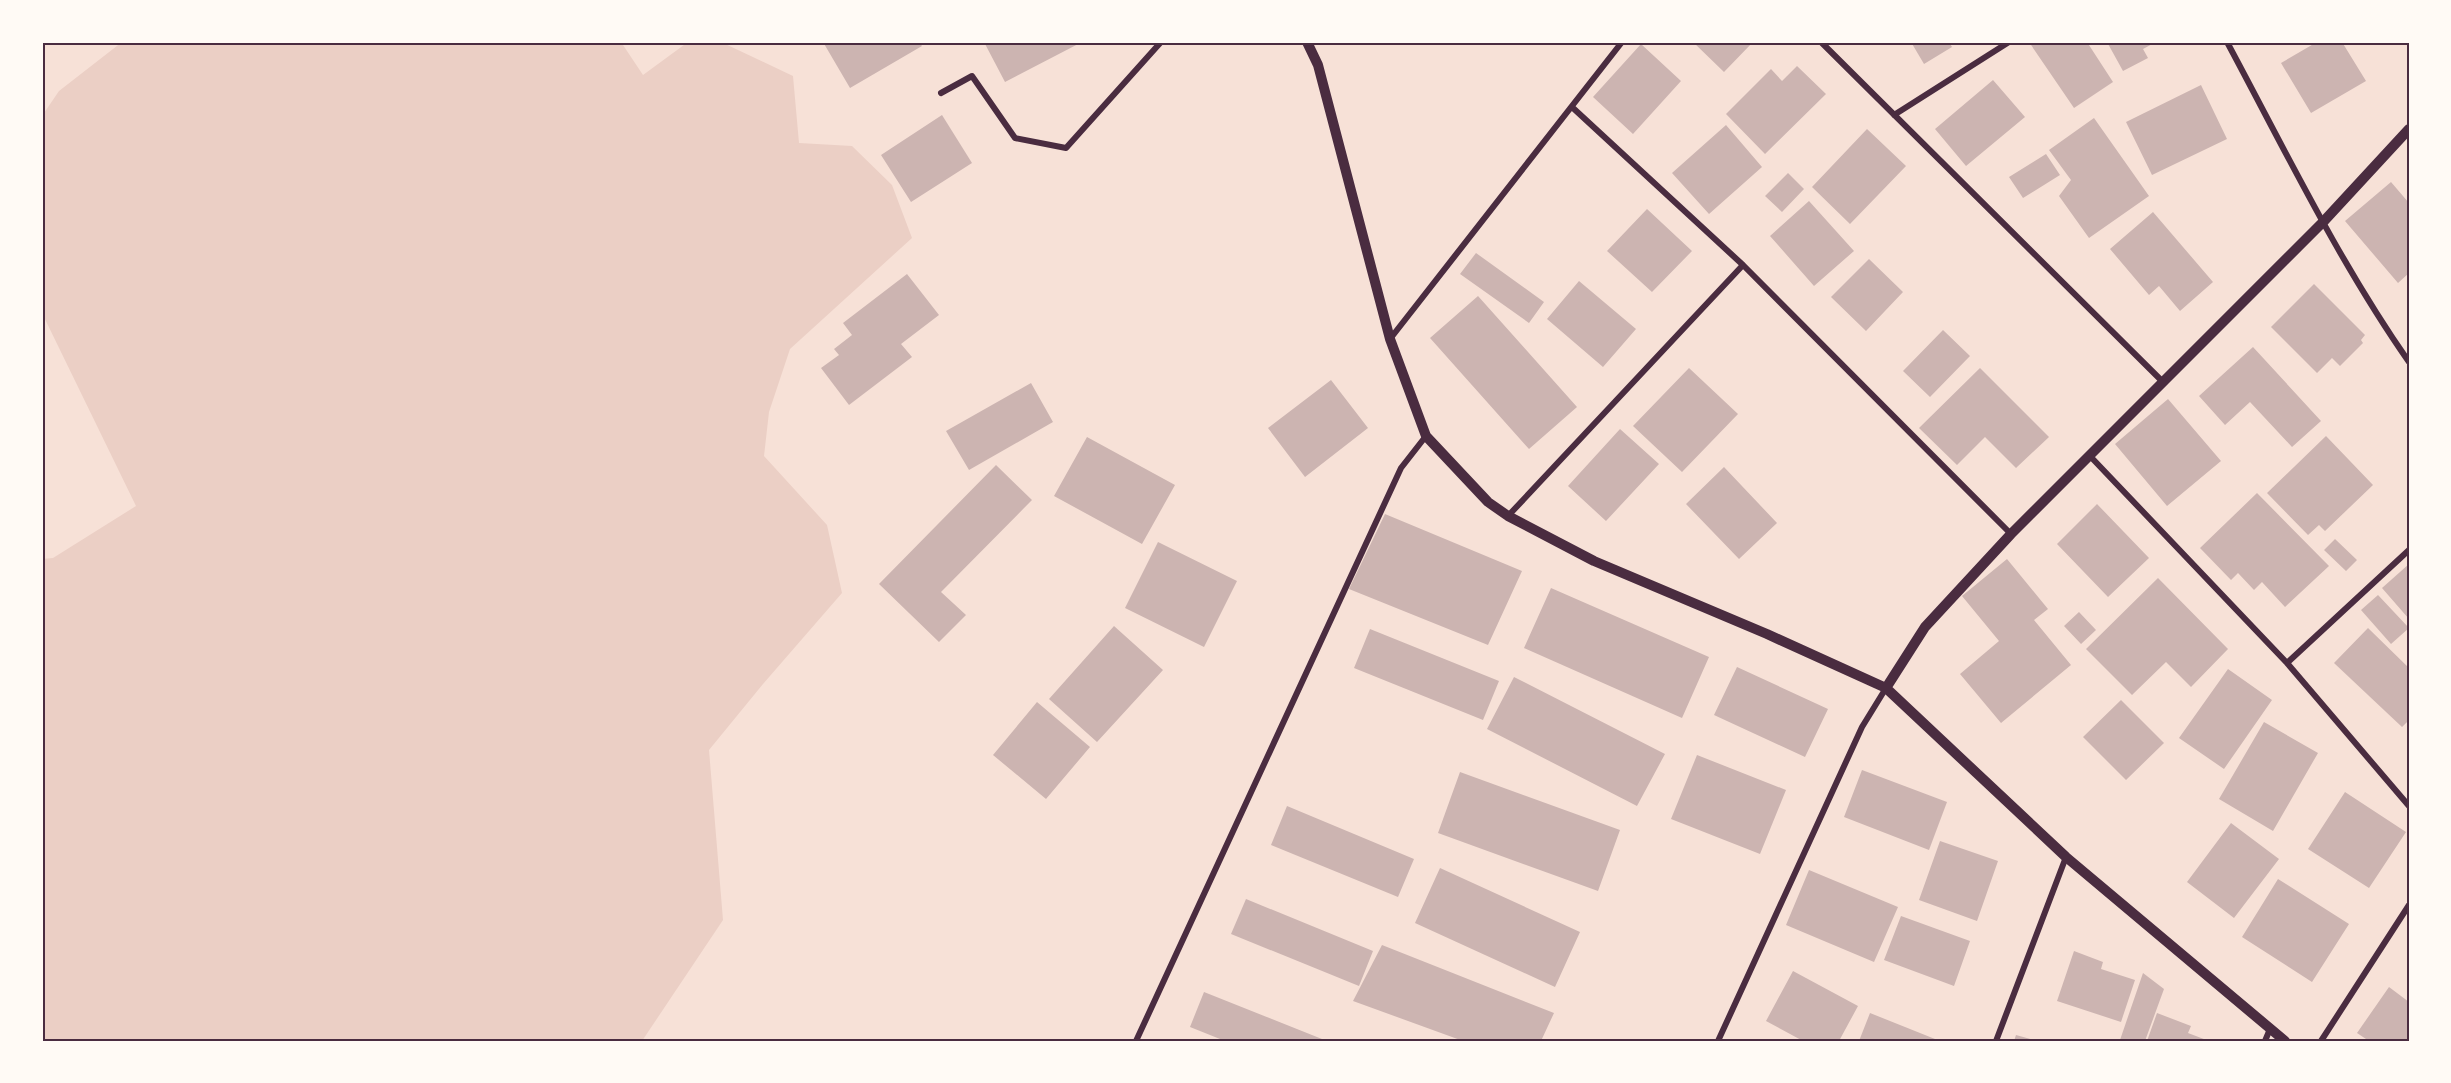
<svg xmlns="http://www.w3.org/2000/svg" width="2451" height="1083" font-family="'PT Sans Narrow',sans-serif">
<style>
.green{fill:#ebcfc5}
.building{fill:#ccb4b1}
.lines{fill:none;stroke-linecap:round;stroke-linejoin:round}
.minor{stroke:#4a2c40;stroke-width:6}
.tertiary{stroke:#4a2c40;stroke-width:10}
.neatline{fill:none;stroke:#4a2c40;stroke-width:2}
</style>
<rect width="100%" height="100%" fill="#f7e1d7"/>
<path class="green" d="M 122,42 L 375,42 L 382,44 L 389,42 L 621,42 L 643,75 L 688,42 L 721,42 L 793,76 L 799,143 L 852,146 L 892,185 L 912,238 L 790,349 L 769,412 L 764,456 L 827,525 L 842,593 L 763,684 L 709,750 L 723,920 L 642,1041 L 42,1041 L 42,559 L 53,558 L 136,506 L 42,313 L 42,116 L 59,91 Z"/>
<path class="building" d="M 823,42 L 919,42 L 922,46 L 850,88 Z
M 984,42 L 1082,42 L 1005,82 Z
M 1693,42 L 1753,42 L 1724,72 Z
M 1911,42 L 1949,42 L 1952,47 L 1924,64 Z
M 2029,42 L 2087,42 L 2113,82 L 2074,108 Z
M 2107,42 L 2156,42 L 2143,49 L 2148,58 L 2123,71 Z
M 2317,42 L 2342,42 L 2366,81 L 2311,113 L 2281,63 Z
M 1641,44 L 1681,81 L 1633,134 L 1593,97 Z
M 1797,66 L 1826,94 L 1765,154 L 1726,114 L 1771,69 L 1782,81 Z
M 1993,80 L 2025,117 L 1966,166 L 1935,129 Z
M 2201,85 L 2227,139 L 2152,175 L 2126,122 Z
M 942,115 L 972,163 L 911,202 L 881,155 Z
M 2094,118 L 2149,196 L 2089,238 L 2059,196 L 2071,180 L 2049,150 Z
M 1726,125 L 1762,167 L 1709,214 L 1672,173 Z
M 1867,129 L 1906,166 L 1850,224 L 1812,187 Z
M 2046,154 L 2060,175 L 2023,198 L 2009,177 Z
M 1788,173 L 1804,189 L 1782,212 L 1765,196 Z
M 2391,182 L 2409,203 L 2409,273 L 2398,283 L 2345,221 Z
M 1809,201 L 1854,251 L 1814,286 L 1770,236 Z
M 1647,209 L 1692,251 L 1652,292 L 1607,251 Z
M 2153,212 L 2213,282 L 2180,311 L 2159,286 L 2149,295 L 2110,249 Z
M 1476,253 L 1544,302 L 1529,323 L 1460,274 Z
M 1869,259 L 1903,292 L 1866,331 L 1831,297 Z
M 907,274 L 939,315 L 901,344 L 912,357 L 849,405 L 821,368 L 839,355 L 834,349 L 852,335 L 843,323 Z
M 1579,281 L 1636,329 L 1603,367 L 1547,319 Z
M 2314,284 L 2365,335 L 2361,340 L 2363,343 L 2340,366 L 2332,358 L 2317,373 L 2271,327 Z
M 1478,296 L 1577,407 L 1529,449 L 1430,338 Z
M 1943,330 L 1970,356 L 1930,397 L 1903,371 Z
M 2253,347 L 2321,421 L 2292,447 L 2250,402 L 2225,425 L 2199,396 Z
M 1689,368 L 1738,414 L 1682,472 L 1633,426 Z
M 1980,368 L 2049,437 L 2016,468 L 1985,437 L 1957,465 L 1919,428 Z
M 1331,380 L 1368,428 L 1305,477 L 1268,428 Z
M 1031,383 L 1053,422 L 969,470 L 946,431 Z
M 2168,399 L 2221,461 L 2167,506 L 2115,444 Z
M 1620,429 L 1659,464 L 1606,521 L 1568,486 Z
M 2326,436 L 2373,485 L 2325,531 L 2319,525 L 2308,535 L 2267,493 Z
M 1087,437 L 1175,485 L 1142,544 L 1054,496 Z
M 996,465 L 1032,500 L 941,592 L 966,615 L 939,642 L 879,584 Z
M 1724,467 L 1777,523 L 1739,559 L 1686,504 Z
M 2257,493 L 2329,566 L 2285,607 L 2262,582 L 2254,590 L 2238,573 L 2231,580 L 2200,548 Z
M 2097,504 L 2149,558 L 2108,597 L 2057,544 Z
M 1385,514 L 1522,571 L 1488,645 L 1349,589 Z
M 2335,539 L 2357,560 L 2346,571 L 2324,550 Z
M 1158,542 L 1237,581 L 1204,647 L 1125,608 Z
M 2007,559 L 2048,609 L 2034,620 L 2071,665 L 2001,723 L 1960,674 L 1999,641 L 1962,596 Z
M 2409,564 L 2409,619 L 2382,588 Z
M 2158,578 L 2228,649 L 2191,687 L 2166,662 L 2132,695 L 2086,649 Z
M 1551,588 L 1709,657 L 1682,718 L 1524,648 Z
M 2378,595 L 2409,628 L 2391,644 L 2361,610 Z
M 2079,612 L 2096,630 L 2081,644 L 2064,626 Z
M 1114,626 L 1163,670 L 1097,742 L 1049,699 Z
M 2368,628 L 2409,668 L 2409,720 L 2402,727 L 2334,663 Z
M 1370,629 L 1499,681 L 1483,720 L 1354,668 Z
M 1737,667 L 1828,709 L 1805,757 L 1714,715 Z
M 2228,669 L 2272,700 L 2224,769 L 2179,738 Z
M 1514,677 L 1665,754 L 1637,806 L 1487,729 Z
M 2121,700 L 2164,743 L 2126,780 L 2083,737 Z
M 1037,702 L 1090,747 L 1046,799 L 993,755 Z
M 2264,722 L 2318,753 L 2273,831 L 2219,799 Z
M 1697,755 L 1786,790 L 1760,854 L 1671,819 Z
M 1862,770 L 1947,802 L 1929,850 L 1844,817 Z
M 1460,772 L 1620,830 L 1598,891 L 1438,833 Z
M 2345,792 L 2406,832 L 2369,888 L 2308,849 Z
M 1287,806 L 1414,859 L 1398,897 L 1271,845 Z
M 2231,823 L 2279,859 L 2234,918 L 2187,882 Z
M 1940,841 L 1998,861 L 1977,921 L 1919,900 Z
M 1440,868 L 1580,932 L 1555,987 L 1415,923 Z
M 1809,870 L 1898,907 L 1874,962 L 1786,925 Z
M 2278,879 L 2349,924 L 2312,982 L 2242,937 Z
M 1246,899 L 1373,951 L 1359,986 L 1231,934 Z
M 1901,916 L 1970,941 L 1954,986 L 1884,960 Z
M 1382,945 L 1554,1013 L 1541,1041 L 1463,1041 L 1353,1001 Z
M 2074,951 L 2103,962 L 2101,969 L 2135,980 L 2121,1022 L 2057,1001 Z
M 1793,971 L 1858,1006 L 1839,1041 L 1803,1041 L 1766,1021 Z
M 2143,973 L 2164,989 L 2145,1041 L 2123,1041 L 2120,1040 Z
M 2389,987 L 2409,1002 L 2409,1041 L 2369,1041 L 2357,1033 Z
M 1204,992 L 1327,1041 L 1225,1041 L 1190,1027 Z
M 1870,1013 L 1940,1041 L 1859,1041 Z
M 2157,1013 L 2191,1026 L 2188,1033 L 2209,1041 L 2147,1041 Z
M 2016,1035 L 2034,1040 L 2034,1041 L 2014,1041 Z"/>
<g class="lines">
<path class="minor" d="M 1821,42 L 2163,382
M 2227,42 C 2285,150 2339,262 2409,362
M 941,93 L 972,76 L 1015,138 L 1066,148 L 1161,42
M 1573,108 L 1743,265
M 1894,115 L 2009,42
M 1390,339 L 1622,42
M 2089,455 L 2287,663 L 2409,806
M 1508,516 L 1743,265 L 2011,534
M 2287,663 L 2409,550
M 1136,1041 L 1401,468 L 1426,436
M 1718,1041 L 1862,727 L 1886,688
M 1996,1041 L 2066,857
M 2265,1041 L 2270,1029
M 2321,1041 L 2409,905"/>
<path class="tertiary" d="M 1307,42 L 1318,65 L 1390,339 L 1426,436 L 1488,502 L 1508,516 L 1594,561 L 1767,634 L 1886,688 L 2066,857 L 2285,1041
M 1886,688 L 1925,627 L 2011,534 L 2324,221 L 2409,129"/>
</g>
<rect width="2451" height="1083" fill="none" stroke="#fffaf5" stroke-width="87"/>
<rect x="44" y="44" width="2364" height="996" class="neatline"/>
</svg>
